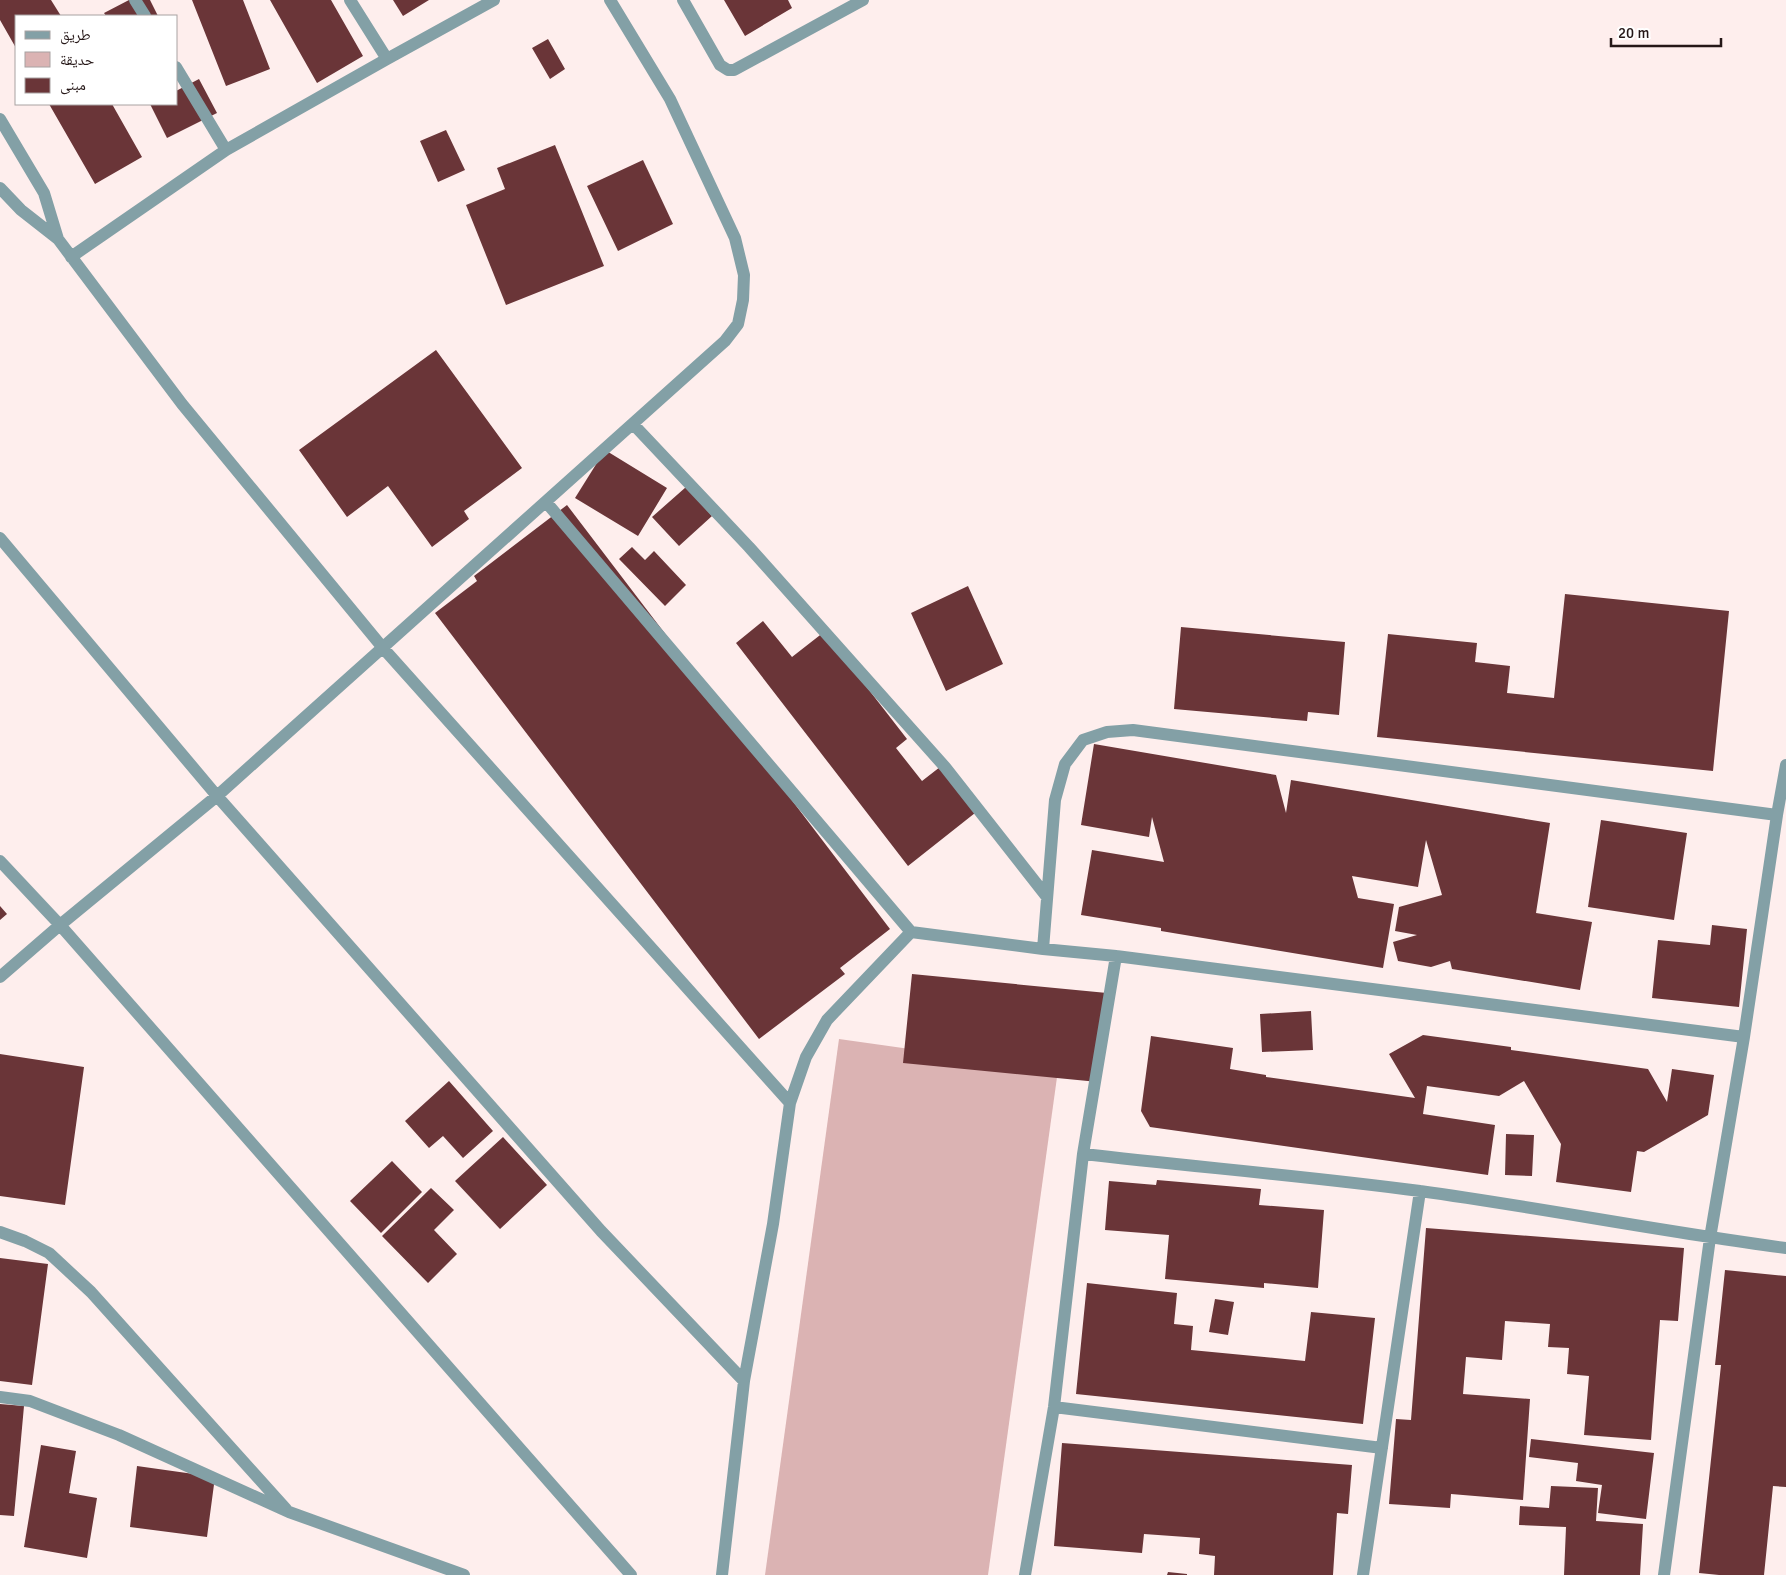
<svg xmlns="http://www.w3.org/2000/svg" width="1786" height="1575" font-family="Signika,'Noto Naskh Arabic',sans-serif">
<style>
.green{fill:#dbb3b3}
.building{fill:#6a3538}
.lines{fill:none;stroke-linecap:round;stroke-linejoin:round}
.street{stroke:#83a0a6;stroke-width:12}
</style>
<rect width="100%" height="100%" fill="#feeeed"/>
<path class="green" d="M 839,1039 L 1058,1070 L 988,1575 L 765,1575 Z"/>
<path class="building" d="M 0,0 L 51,0 L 61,16 L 16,16 L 16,48 L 0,20 Z
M 129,0 L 150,0 L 158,16 L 106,16 L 104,13 Z
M 192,0 L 243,0 L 270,69 L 226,86 Z
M 270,0 L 331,0 L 363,56 L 317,83 Z
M 393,0 L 429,0 L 403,16 Z
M 724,0 L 788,0 L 792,8 L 745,36 Z
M 548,39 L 565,69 L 550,79 L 532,48 Z
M 199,79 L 217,113 L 167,138 L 150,104 L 176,104 L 176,91 Z
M 49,104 L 112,104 L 142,157 L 95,184 Z
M 446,130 L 465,170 L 438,182 L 420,141 Z
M 555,145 L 604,266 L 506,305 L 466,205 L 505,189 L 497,168 Z
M 643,160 L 673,224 L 618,251 L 587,186 Z
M 436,350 L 522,468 L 464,511 L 469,519 L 432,547 L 388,486 L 347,517 L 299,450 Z
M 605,450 L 667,488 L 638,536 L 575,498 Z
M 686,487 L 712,516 L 679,546 L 652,517 Z
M 567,505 L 890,929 L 840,968 L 845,974 L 759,1039 L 435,613 L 477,581 L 474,576 Z
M 632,547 L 645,560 L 654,551 L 686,585 L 665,606 L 619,559 Z
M 968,586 L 1003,664 L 946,691 L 911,613 Z
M 1565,594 L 1729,611 L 1713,771 L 1377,737 L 1388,634 L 1477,643 L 1475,662 L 1510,666 L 1507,693 L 1554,698 Z
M 763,621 L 792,657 L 824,632 L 907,739 L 896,748 L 922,781 L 940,767 L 975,813 L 908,866 L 736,643 Z
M 1181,627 L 1345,642 L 1339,715 L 1308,712 L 1307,721 L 1174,709 Z
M 1094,744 L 1276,775 L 1286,813 L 1291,780 L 1550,823 L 1536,913 L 1592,922 L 1580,990 L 1452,969 L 1450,961 L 1431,967 L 1398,961 L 1393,942 L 1417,935 L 1395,931 L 1399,907 L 1442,895 L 1426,840 L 1418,887 L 1352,876 L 1358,898 L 1394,904 L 1383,968 L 1161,931 L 1161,928 L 1081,915 L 1092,850 L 1164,862 L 1152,817 L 1149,837 L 1081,825 Z
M 1601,820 L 1687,833 L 1674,920 L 1588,907 Z
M 0,906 L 7,914 L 0,920 Z
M 1712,925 L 1747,929 L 1739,1007 L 1652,998 L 1658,940 L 1710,945 Z
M 912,974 L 1107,993 L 1098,1082 L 903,1063 Z
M 1311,1011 L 1313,1050 L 1262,1052 L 1260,1014 Z
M 1423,1035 L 1511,1047 L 1511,1050 L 1648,1069 L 1667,1102 L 1672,1069 L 1714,1075 L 1708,1115 L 1644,1152 L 1637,1151 L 1631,1192 L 1556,1182 L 1561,1144 L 1524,1081 L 1499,1096 L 1427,1086 L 1423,1114 L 1495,1125 L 1488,1175 L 1150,1127 L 1141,1111 L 1151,1036 L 1233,1048 L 1230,1069 L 1266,1075 L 1266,1077 L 1415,1098 L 1389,1054 Z
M 0,1054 L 84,1067 L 65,1205 L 0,1196 Z
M 449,1081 L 493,1131 L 463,1158 L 443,1136 L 429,1148 L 405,1121 Z
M 1506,1134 L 1534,1135 L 1532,1176 L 1505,1175 Z
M 503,1137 L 547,1185 L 500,1229 L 455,1181 Z
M 392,1161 L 422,1192 L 381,1233 L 350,1201 Z
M 1157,1180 L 1261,1189 L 1259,1205 L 1324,1210 L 1318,1288 L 1264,1283 L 1264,1288 L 1165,1279 L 1169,1235 L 1105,1230 L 1109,1181 L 1156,1185 Z
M 431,1188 L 454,1210 L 434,1230 L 457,1254 L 428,1283 L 382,1236 Z
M 1426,1228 L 1684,1248 L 1678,1321 L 1660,1320 L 1651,1440 L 1584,1435 L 1589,1376 L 1567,1374 L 1569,1348 L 1548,1347 L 1550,1324 L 1505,1321 L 1502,1360 L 1466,1357 L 1463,1394 L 1530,1399 L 1523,1500 L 1451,1494 L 1450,1508 L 1389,1504 L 1396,1419 L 1411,1420 Z
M 0,1258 L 48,1264 L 32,1385 L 0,1381 Z
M 1725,1270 L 1786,1276 L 1786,1487 L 1773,1486 L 1764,1575 L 1719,1575 L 1699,1573 L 1721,1365 L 1715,1365 Z
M 1087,1283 L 1177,1293 L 1174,1324 L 1193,1326 L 1191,1350 L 1305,1361 L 1311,1312 L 1375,1318 L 1363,1424 L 1076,1394 Z
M 1215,1299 L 1234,1302 L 1228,1335 L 1209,1332 Z
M 0,1404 L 24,1406 L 14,1516 L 0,1515 Z
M 1531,1439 L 1654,1453 L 1646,1519 L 1598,1513 L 1602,1485 L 1576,1481 L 1578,1463 L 1529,1457 Z
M 1062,1443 L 1352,1465 L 1348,1514 L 1337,1513 L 1333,1575 L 1214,1575 L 1215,1556 L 1199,1554 L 1200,1538 L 1144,1534 L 1142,1553 L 1054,1546 Z
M 41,1445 L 76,1451 L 69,1493 L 97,1498 L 87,1558 L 24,1547 Z
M 137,1466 L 215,1477 L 207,1537 L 130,1527 Z
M 1551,1486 L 1598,1488 L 1596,1521 L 1643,1524 L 1640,1575 L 1564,1575 L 1566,1527 L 1519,1525 L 1520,1506 L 1549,1508 Z
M 1168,1572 L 1187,1574 L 1187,1575 L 1167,1575 Z"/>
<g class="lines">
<path class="street" d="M 135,0 L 145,16
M 350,0 L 387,59
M 683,0 L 720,65 L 728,70 L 734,70 L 863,0
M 176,67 L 226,150
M 0,119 L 44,193 L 58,239
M 0,188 L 21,210 L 58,239 L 182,404 L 383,648 L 790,1103
M 71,257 L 226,150 L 387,59 L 494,0
M 633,424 L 749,547 L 945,767 L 1047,897
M 546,502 L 911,932 L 827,1020 L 806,1057 L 790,1103 L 773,1224 L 744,1381 L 722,1575
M 0,538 L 217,796 L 601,1231 L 744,1381
M 0,861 L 60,925 L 631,1575
M 911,932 L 1043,949 L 1116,956 L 1744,1037
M 1043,949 L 1055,800 L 1065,764 L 1083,740 L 1107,732 L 1133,730 L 1777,815
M 0,977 L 60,925 L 217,796 L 725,341 L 738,324 L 743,300 L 744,275 L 735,238 L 670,99 L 610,0
M 1083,1154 C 1195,1167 1308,1176 1420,1191 C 1543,1208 1664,1232 1786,1248
M 0,1232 L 25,1241 L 49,1253 L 91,1292 L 286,1509
M 0,1397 L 30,1401 L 119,1435 L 289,1512 L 464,1575
M 1054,1407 L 1382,1448
M 1025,1575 L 1054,1407 L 1083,1154 L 1116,956
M 1363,1575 L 1420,1191
M 1664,1575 L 1710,1238 L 1744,1037 L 1777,815 L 1786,765"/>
</g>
<rect x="15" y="15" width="162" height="90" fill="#ffffff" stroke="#a8a2a2"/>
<rect x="25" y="31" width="25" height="8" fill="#83a0a6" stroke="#a8a2a2"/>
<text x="60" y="40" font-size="15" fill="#251717">طريق</text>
<rect x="25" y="52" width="25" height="15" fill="#dbb3b3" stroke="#a8a2a2"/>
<text x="60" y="65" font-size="15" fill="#251717">حديقة</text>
<rect x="25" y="78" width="25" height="15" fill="#6a3538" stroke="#a8a2a2"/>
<text x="60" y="90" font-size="15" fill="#251717">مبنى</text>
<path d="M1611 38v8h110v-8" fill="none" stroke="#251717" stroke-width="2.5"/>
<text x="1618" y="38" font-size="15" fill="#251717" stroke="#ffffff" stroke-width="4" paint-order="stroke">20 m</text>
</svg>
